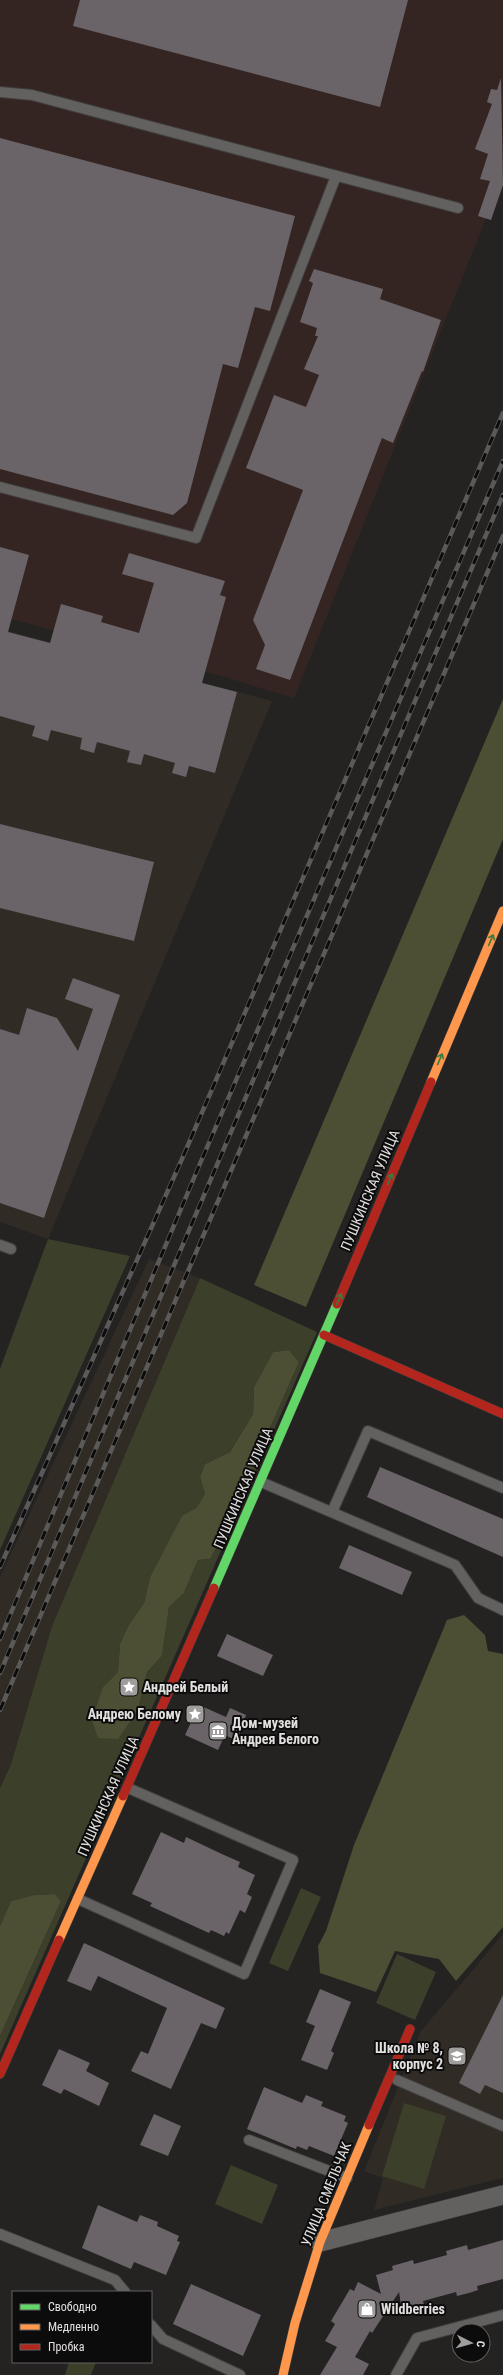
<svg xmlns="http://www.w3.org/2000/svg" width="503" height="2375" font-family="'Roboto Condensed',sans-serif">
<style>
.built{fill:#312b25}
.industrial{fill:#352522}
.green{fill:#3c3f29;fill-rule:evenodd}
.forest{fill:#4d4f34}
.building{fill:#6a6469}
.lines{fill:none;stroke-linecap:round;stroke-linejoin:round}
.lane-casing{stroke:#403e3e;stroke-width:12}
.street-casing{stroke:#403e3e;stroke-width:20}
.fast-casing{stroke:#403e3e;stroke-width:10}
.slow-casing{stroke:#403e3e;stroke-width:10}
.jam-casing{stroke:#403e3e;stroke-width:10}
.lane{stroke:#626160;stroke-width:10}
.street{stroke:#626160;stroke-width:19}
.fast{stroke:#63d668;stroke-width:9}
.slow{stroke:#ff974d;stroke-width:9}
.jam{stroke:#b3261e;stroke-width:9}
.rail-casing{stroke:#5b5a59;stroke-width:4.5}
.rail{stroke:#0d0c0c;stroke-width:3;stroke-dasharray:9;stroke-linecap:butt}
.oneway{stroke:#3c7b3f}
.labels{text-anchor:middle;stroke-width:4;stroke-linejoin:round;paint-order:stroke}
.street-label{font-size:14px;fill:#e2e0df;stroke:#0d0c0c}
.poi-label{font-size:14px;font-weight:bold;fill:#e2e0df;stroke:#0d0c0c;text-anchor:start}
</style>
<rect width="100%" height="100%" fill="#242322"/>
<path class="built" d="M 0,629 L 272,701 L 48,1239 L 0,1222 Z
M 149,1259 L 200,1278 L 52,1626 L 11,1764 L 0,1788 L 0,1577 Z
M 503,1934 L 503,2178 L 374,2210 L 383,2178 L 364,2171 L 421,2031 Z"/>
<path class="industrial" d="M 0,0 L 503,0 L 503,176 L 294,698 L 218,675 L 0,616 Z"/>
<path class="green" d="M 48,1239 L 130,1256 L 0,1550 L 0,1369 Z
M 200,1278 L 317,1332 L 0,2054 L 0,2036 L 61,1901 L 55,1894 L 34,1895 L 11,1901 L 0,1926 L 0,1788 L 11,1764 L 52,1626 ZM 289,1350 L 299,1362 L 221,1539 L 210,1559 L 198,1560 L 184,1593 L 169,1607 L 162,1656 L 147,1672 L 138,1710 L 103,1687 L 118,1672 L 120,1644 L 128,1626 L 144,1603 L 150,1577 L 182,1517 L 196,1508 L 205,1494 L 200,1477 L 205,1464 L 230,1452 L 253,1414 L 254,1387 L 273,1352 Z
M 301,1888 L 321,1897 L 288,1971 L 269,1963 Z
M 397,1954 L 436,1972 L 415,2020 L 376,2003 Z
M 404,2103 L 446,2116 L 424,2189 L 382,2176 Z
M 231,2165 L 278,2185 L 262,2224 L 215,2204 Z
M 69,2362 L 96,2362 L 91,2375 L 65,2375 Z"/>
<path class="forest" d="M 503,699 L 503,839 L 306,1307 L 254,1285 Z
M 289,1350 L 299,1362 L 221,1539 L 210,1559 L 198,1560 L 184,1593 L 169,1607 L 162,1656 L 147,1672 L 138,1710 L 118,1739 L 98,1738 L 92,1720 L 103,1687 L 118,1672 L 120,1644 L 128,1626 L 144,1603 L 150,1577 L 182,1516 L 196,1508 L 205,1494 L 200,1477 L 205,1464 L 230,1452 L 253,1414 L 254,1387 L 273,1352 Z
M 464,1615 L 485,1635 L 488,1651 L 503,1654 L 503,1927 L 456,1981 L 439,1959 L 395,1951 L 376,1992 L 320,1973 L 318,1946 L 326,1931 L 354,1845 L 447,1620 Z
M 55,1894 L 61,1901 L 0,2036 L 0,1926 L 11,1901 L 34,1895 Z"/>
<path class="building" d="M 80,0 L 408,0 L 380,107 L 73,26 Z
M 501,78 L 503,185 L 491,220 L 478,216 L 490,181 L 480,179 L 488,154 L 475,149 L 492,104 L 487,102 L 491,89 L 497,90 Z
M 0,138 L 295,216 L 270,311 L 255,307 L 238,368 L 223,364 L 187,503 L 173,515 L 0,469 Z
M 314,269 L 383,289 L 380,299 L 441,320 L 423,372 L 422,371 L 393,443 L 382,438 L 290,680 L 256,669 L 265,645 L 253,620 L 303,490 L 246,468 L 274,395 L 306,407 L 319,375 L 304,369 L 318,336 L 315,336 L 317,328 L 300,322 L 313,283 L 309,281 Z
M 0,547 L 29,555 L 8,632 L 50,643 L 61,604 L 103,616 L 101,622 L 139,633 L 154,583 L 122,574 L 129,553 L 225,581 L 220,595 L 226,597 L 202,683 L 237,692 L 215,773 L 189,766 L 186,777 L 172,773 L 175,763 L 144,754 L 141,765 L 127,762 L 130,751 L 97,742 L 94,753 L 80,749 L 82,738 L 51,730 L 48,741 L 32,736 L 35,726 L 0,716 Z
M 0,824 L 154,862 L 134,941 L 0,908 Z
M 73,978 L 120,995 L 44,1218 L 0,1203 L 0,1029 L 19,1035 L 27,1008 L 57,1018 L 78,1051 L 93,1009 L 65,999 Z
M 380,1467 L 503,1519 L 503,1557 L 367,1497 Z
M 349,1545 L 412,1572 L 402,1595 L 339,1568 Z
M 227,1634 L 273,1655 L 263,1676 L 217,1656 Z
M 199,1705 L 226,1717 L 230,1708 L 246,1715 L 237,1741 L 225,1735 L 218,1750 L 185,1735 Z
M 161,1832 L 184,1843 L 186,1837 L 224,1855 L 240,1862 L 238,1867 L 255,1875 L 247,1894 L 252,1897 L 245,1913 L 240,1910 L 229,1934 L 226,1932 L 224,1936 L 211,1930 L 209,1933 L 150,1906 L 152,1903 L 132,1894 Z
M 84,1943 L 225,2008 L 216,2029 L 201,2023 L 171,2089 L 131,2071 L 141,2051 L 148,2054 L 167,2008 L 98,1976 L 91,1991 L 67,1981 Z
M 320,1989 L 351,2002 L 331,2051 L 334,2053 L 327,2070 L 301,2060 L 315,2026 L 306,2022 Z
M 503,1995 L 503,2093 L 485,2085 L 480,2094 L 459,2083 Z
M 59,2049 L 90,2063 L 86,2071 L 109,2083 L 99,2106 L 64,2089 L 61,2094 L 42,2085 Z
M 264,2087 L 302,2103 L 306,2095 L 323,2102 L 321,2106 L 346,2116 L 344,2121 L 348,2123 L 334,2156 L 309,2146 L 307,2150 L 297,2146 L 296,2149 L 247,2129 Z
M 154,2114 L 181,2126 L 168,2156 L 140,2145 Z
M 98,2205 L 137,2222 L 140,2215 L 158,2222 L 157,2226 L 179,2236 L 177,2241 L 180,2242 L 166,2275 L 134,2262 L 131,2269 L 82,2248 Z
M 503,2240 L 503,2279 L 477,2286 L 478,2290 L 469,2293 L 457,2296 L 456,2292 L 423,2301 L 424,2305 L 402,2311 L 399,2292 L 372,2333 L 370,2331 L 355,2357 L 369,2364 L 363,2375 L 320,2375 L 337,2347 L 325,2341 L 335,2324 L 331,2321 L 350,2289 L 354,2291 L 358,2282 L 381,2294 L 376,2275 L 393,2270 L 392,2266 L 413,2260 L 414,2264 L 447,2255 L 446,2251 L 467,2245 L 468,2250 Z
M 191,2284 L 261,2315 L 243,2356 L 173,2324 Z"/>
<g class="lines">
<g class="lane-casing">
<path id="lane" d="M 0,92 L 32,95 L 458,208
M 0,487 L 196,538 L 336,176
M 0,1245 L 11,1249
M 261,1482 L 455,1565 L 478,1598 L 503,1610
M 332,1512 L 368,1431 L 503,1488
M 78,1899 L 244,1974 L 293,1860 L 128,1788
M 397,2080 L 503,2126
M 249,2140 L 347,2178
M 0,2234 L 115,2280 L 125,2292
M 151,2325 L 163,2339 L 240,2375
M 396,2375 L 417,2338 L 503,2315"/>
</g>
<g class="street-casing">
<path id="street" d="M 320,2242 L 503,2195"/>
</g>
<g class="fast-casing">
<path id="fast" d="M 214,1588 L 337,1304"/>
</g>
<g class="slow-casing">
<path id="slow" d="M 431,1082 L 503,911
M 59,1940 L 123,1796
M 283,2375 L 295,2323 L 320,2242 L 369,2125"/>
</g>
<g class="jam-casing">
<path id="jam" d="M 337,1304 L 431,1082
M 324,1335 L 503,1414
M 123,1796 L 214,1588
M 0,2074 L 59,1940
M 369,2125 L 410,2029"/>
</g>
<use href="#lane" class="lane"/>
<use href="#street" class="street"/>
<use href="#fast" class="fast"/>
<use href="#slow" class="slow"/>
<use href="#jam" class="jam"/>
<g class="rail-casing">
<path id="rail" d="M 0,1567 L 182,1159 L 503,413
M 0,1639 L 199,1166 L 503,461
M 0,1673 L 503,495
M 0,1710 L 503,536"/>
</g>
<use href="#rail" class="rail"/>
</g>
<defs><path id="oneway-shaft" d="M-6 0H5M1.5-3L5.5 0L1.5 3" fill="none" stroke-width="1.6" stroke-linecap="round" stroke-linejoin="round"/></defs>
<g class="oneway">
<use href="#oneway-shaft" transform="translate(491 940) rotate(-67)"/>
<use href="#oneway-shaft" transform="translate(440 1059) rotate(-67)"/>
<use href="#oneway-shaft" transform="translate(390 1179) rotate(-67)"/>
<use href="#oneway-shaft" transform="translate(339 1299) rotate(-67)"/>
</g>
<defs>
<g id="sight-square" transform="scale(1)"><rect x="-9" y="-9" width="18" height="18" rx="4" fill="#a09e9d" stroke="#0d0c0c"/><path d="M0-6L1.8-2.2L6-1.7L2.9 1.2L3.7 5.4L0 3.3L-3.7 5.4L-2.9 1.2L-6-1.7L-1.8-2.2Z" fill="#fff"/></g>
<g id="museum-square" transform="scale(1)"><rect x="-9" y="-9" width="18" height="18" rx="4" fill="#a09e9d" stroke="#0d0c0c"/><path d="M0-6L6-3V-2H-6V-3ZM-5-1h2V3h-2ZM-1-1h2V3h-2ZM3-1h2V3H3ZM-6 4H6V6H-6Z" fill="#fff"/></g>
<g id="school-square" transform="scale(1)"><rect x="-9" y="-9" width="18" height="18" rx="4" fill="#a09e9d" stroke="#0d0c0c"/><path d="M0-5L7-2L0 1L-7-2ZM-4 1L0 2.5L4 1V4Q0 6-4 4Z" fill="#fff"/></g>
<g id="shop-square" transform="scale(1)"><rect x="-9" y="-9" width="18" height="18" rx="4" fill="#a09e9d" stroke="#0d0c0c"/><path d="M-5-2.5h2.3a2.7 3.5 0 0 1 5.4 0H5L5.5 6h-11ZM-1.5-2.5h3a1.5 2.3 0 0 0-3 0Z" fill="#fff"/></g>
</defs>
<g fill-rule="evenodd">
<use href="#sight-square" x="129" y="1687"/>
<use href="#sight-square" x="195" y="1714"/>
<use href="#museum-square" x="218" y="1731"/>
<use href="#school-square" x="457" y="2056"/>
<use href="#shop-square" x="367" y="2309"/>
</g>
<g class="labels">
<g class="street-label">
<text transform="translate(370 1190) rotate(-67)" y="5">ПУШКИНСКАЯ УЛИЦА</text>
<text transform="translate(243 1488) rotate(-67)" y="5">ПУШКИНСКАЯ УЛИЦА</text>
<text transform="translate(108 1796) rotate(-66)" y="5">ПУШКИНСКАЯ УЛИЦА</text>
<text transform="translate(326 2194) rotate(-68)" y="5">УЛИЦА СМЕЛЬЧАК</text>
</g>
<g class="poi-label">
<text x="143" y="1692">Андрей Белый</text>
<text x="181" y="1719" text-anchor="end">Андрею Белому</text>
<text x="232" y="1728">Дом-музей<tspan x="232" dy="16">Андрея Белого</tspan></text>
<text x="443" y="2053" text-anchor="end">Школа № 8,<tspan x="443" dy="16">корпус 2</tspan></text>
<text x="381" y="2314">Wildberries</text>
</g>
</g>
<rect x="12" y="2291" width="140" height="72" fill="#0d0c0c" stroke="#626160"/>
<rect x="20" y="2304" width="20" height="6" fill="#63d668" stroke="#626160"/>
<text x="48" y="2311" font-size="12" fill="#e2e0df">Свободно</text>
<rect x="20" y="2324" width="20" height="6" fill="#ff974d" stroke="#626160"/>
<text x="48" y="2331" font-size="12" fill="#e2e0df">Медленно</text>
<rect x="20" y="2344" width="20" height="6" fill="#b3261e" stroke="#626160"/>
<text x="48" y="2351" font-size="12" fill="#e2e0df">Пробка</text>
<g transform="translate(471 2343) rotate(96)"><circle r="19" fill="#0d0c0c" stroke="#626160"/>
<path d="M0-3L7 15L0 10L-7 15Z" fill="#a09e9d"/>
<text y="-6" font-size="11" font-weight="bold" text-anchor="middle" fill="#e2e0df">С</text>
</g>
</svg>
